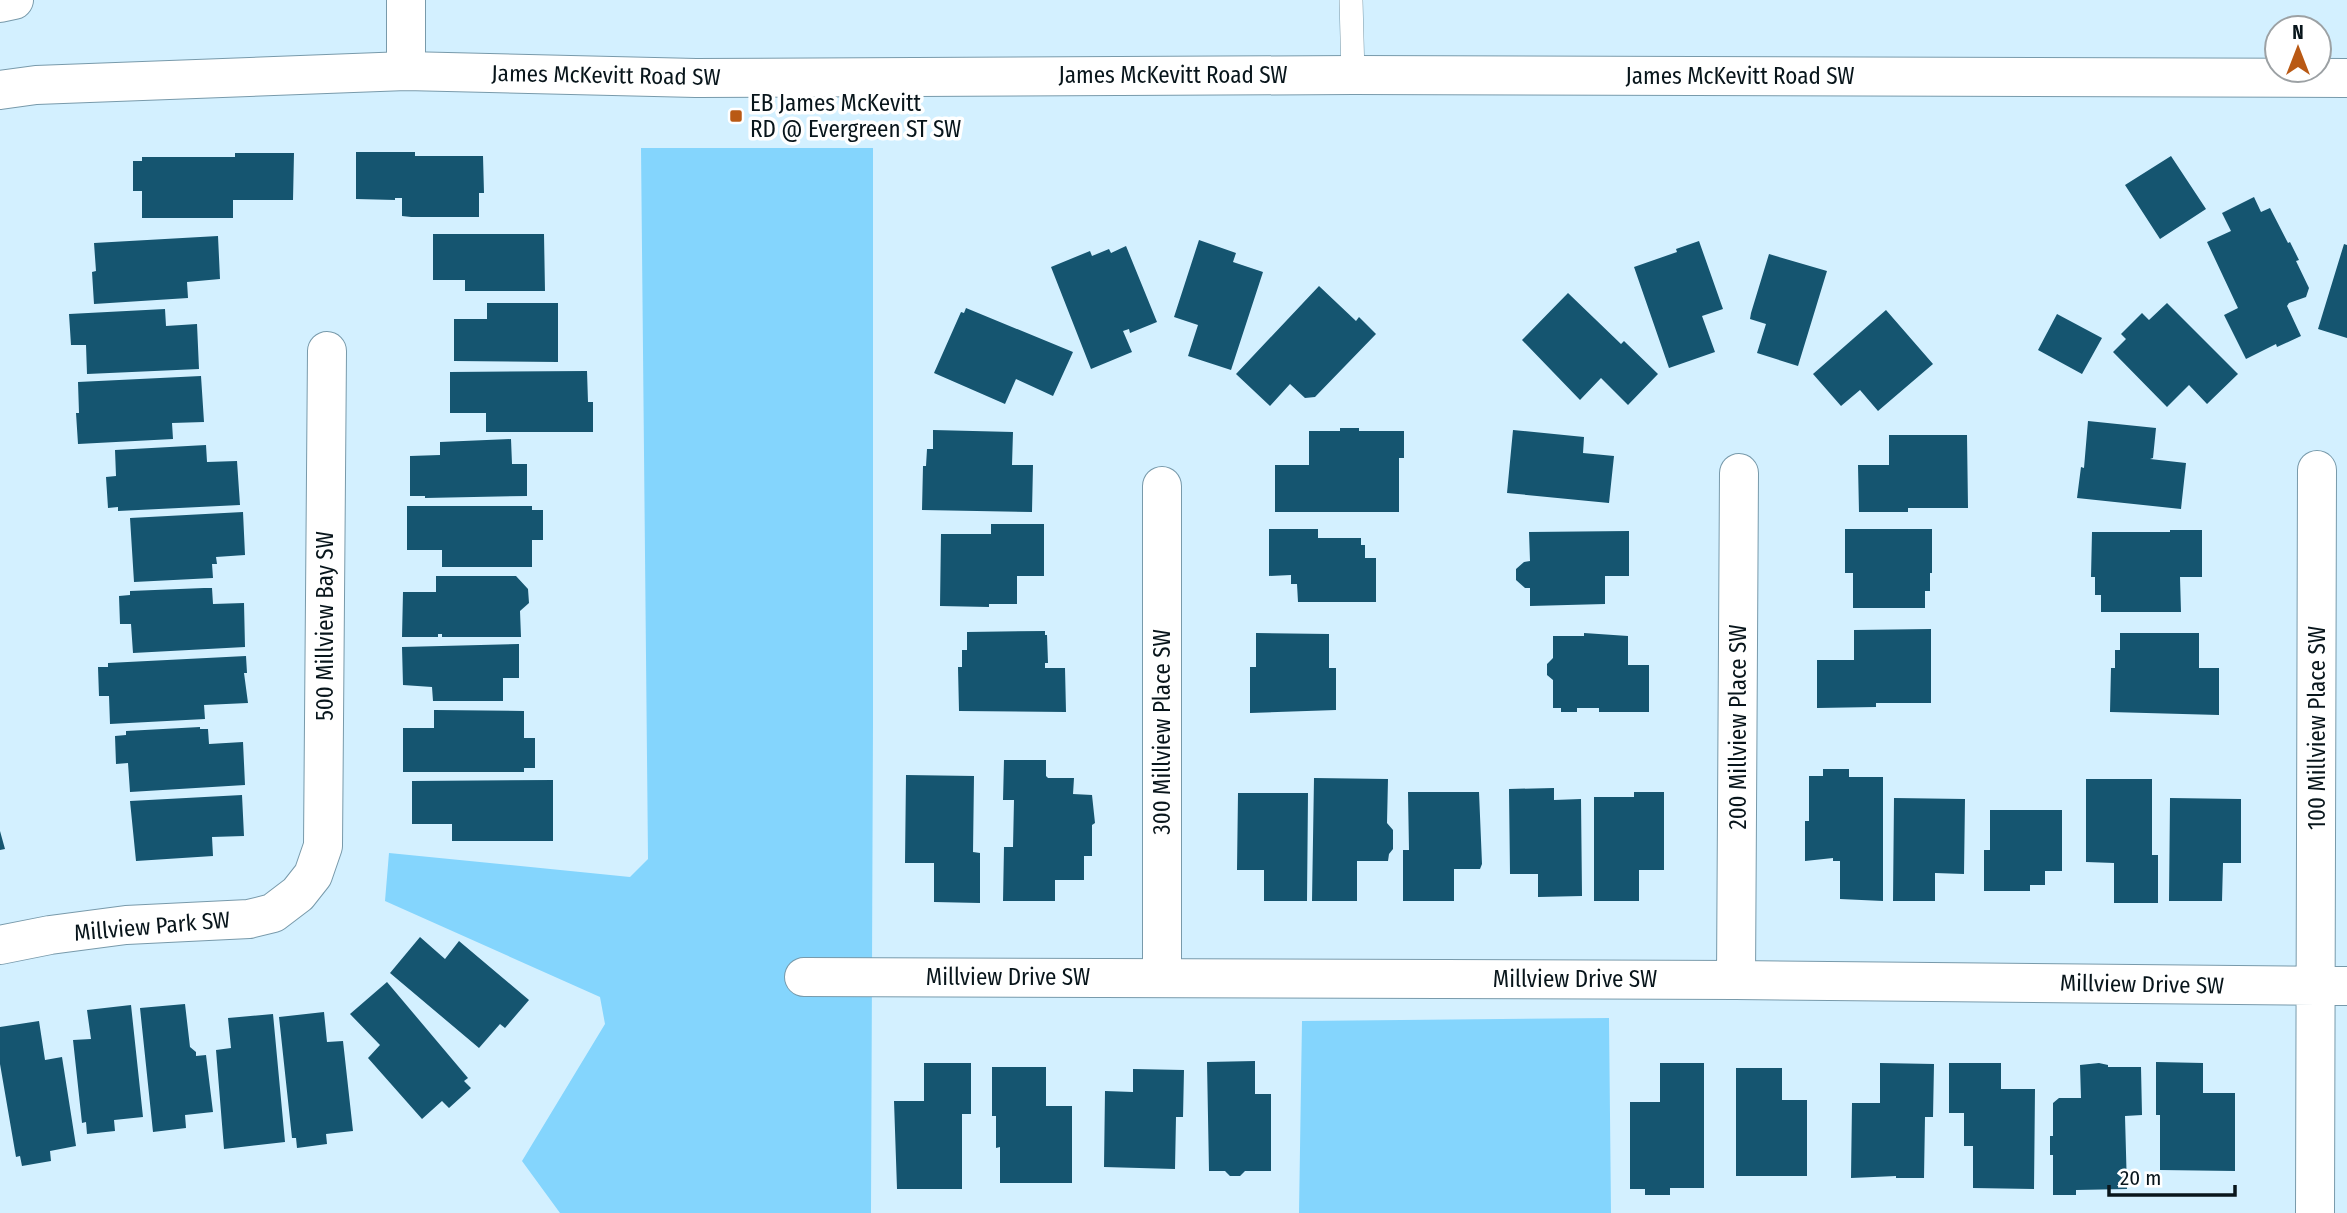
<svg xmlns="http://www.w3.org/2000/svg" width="2347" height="1213" font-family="'Fira Sans Condensed',sans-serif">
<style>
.green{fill:#84d5fd}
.building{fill:#155570}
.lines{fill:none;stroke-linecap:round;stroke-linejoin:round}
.lane-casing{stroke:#789aab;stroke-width:24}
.street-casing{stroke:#789aab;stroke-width:40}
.secondary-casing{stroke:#789aab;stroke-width:40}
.lane{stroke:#fff;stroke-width:23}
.street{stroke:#fff;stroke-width:38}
.secondary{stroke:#fff;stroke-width:38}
.poi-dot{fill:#b95914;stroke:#fff;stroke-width:2.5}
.labels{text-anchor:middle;stroke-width:7;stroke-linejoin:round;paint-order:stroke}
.street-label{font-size:23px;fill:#08151b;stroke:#fff}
.poi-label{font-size:23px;fill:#08151b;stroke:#fff;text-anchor:start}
</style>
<rect width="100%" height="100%" fill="#d3f0ff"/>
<path class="green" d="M 641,148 L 873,148 L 873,722 L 871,1213 L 560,1213 L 522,1161 L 605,1024 L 600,997 L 385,901 L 389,853 L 630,877 L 648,859 Z
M 1609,1018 L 1611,1213 L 1299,1213 L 1302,1021 Z"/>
<path class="building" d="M 356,152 L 415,152 L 415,156 L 483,156 L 484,193 L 479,193 L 479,217 L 411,217 L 402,216 L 402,198 L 395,198 L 395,200 L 356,199 Z
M 235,153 L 294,153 L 293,200 L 233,200 L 233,218 L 142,218 L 142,191 L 133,191 L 133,161 L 142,161 L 142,157 L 235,157 Z
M 2171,156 L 2206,209 L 2160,239 L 2125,185 Z
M 2254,197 L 2261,212 L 2270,208 L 2288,243 L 2290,242 L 2299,260 L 2296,261 L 2309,288 L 2306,297 L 2289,303 L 2287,306 L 2301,336 L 2277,347 L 2276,344 L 2246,359 L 2224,315 L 2238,308 L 2207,242 L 2231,231 L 2222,213 Z
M 433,234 L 544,234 L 545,291 L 465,291 L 465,280 L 433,280 Z
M 218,236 L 220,279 L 187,282 L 188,298 L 94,304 L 92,272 L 96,271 L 94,243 Z
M 1199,240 L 1236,253 L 1233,262 L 1263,272 L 1231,370 L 1188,356 L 1198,325 L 1174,317 Z
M 1699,241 L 1723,309 L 1702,316 L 1715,352 L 1669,368 L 1634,267 L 1677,252 L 1676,249 Z
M 2344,244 L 2347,245 L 2347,338 L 2318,329 Z
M 1126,246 L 1157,322 L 1130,333 L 1129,329 L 1123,331 L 1132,352 L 1091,369 L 1051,267 L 1090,251 L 1092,256 L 1109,249 L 1111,253 Z
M 1769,254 L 1827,271 L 1798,366 L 1757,353 L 1766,324 L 1750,319 L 1751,313 Z
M 1319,286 L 1356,321 L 1359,317 L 1376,334 L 1315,397 L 1305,398 L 1290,384 L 1270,406 L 1236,374 Z
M 1568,293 L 1621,344 L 1624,341 L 1658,374 L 1628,405 L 1601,378 L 1580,400 L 1522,340 Z
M 487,303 L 558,303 L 558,362 L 454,361 L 454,319 L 487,319 Z
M 2167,303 L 2238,374 L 2207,404 L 2189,385 L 2167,407 L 2113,352 L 2126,339 L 2121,334 L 2142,313 L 2149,320 Z
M 966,308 L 1073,352 L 1053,396 L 1016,379 L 1005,404 L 934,373 L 961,312 L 964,313 Z
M 165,309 L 166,326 L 197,324 L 199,369 L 87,374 L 86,345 L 71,345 L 69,314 Z
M 1886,310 L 1933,364 L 1878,411 L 1860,390 L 1841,406 L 1813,374 Z
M 2057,314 L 2102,338 L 2082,374 L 2038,350 Z
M 587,371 L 588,402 L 593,402 L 593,432 L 486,432 L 486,413 L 450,413 L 450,372 Z
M 201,376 L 204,422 L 172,423 L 173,439 L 78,444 L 76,413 L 79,413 L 78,382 Z
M 2088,421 L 2156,428 L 2153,458 L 2150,459 L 2186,463 L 2181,509 L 2077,498 L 2081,467 L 2084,468 Z
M 1340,428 L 1359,428 L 1359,431 L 1404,431 L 1404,458 L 1399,458 L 1399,512 L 1275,512 L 1275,465 L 1309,465 L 1309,431 L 1340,431 Z
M 933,430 L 1013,432 L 1012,465 L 1033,465 L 1032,512 L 922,510 L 923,466 L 926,466 L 927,449 L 933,449 Z
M 1513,430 L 1584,437 L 1583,453 L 1614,456 L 1609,503 L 1507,493 Z
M 1889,435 L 1967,435 L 1968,508 L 1908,508 L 1908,512 L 1859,512 L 1858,465 L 1889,465 Z
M 511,439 L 512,464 L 527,464 L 527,496 L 425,498 L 425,496 L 410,496 L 410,456 L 440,455 L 440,442 Z
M 206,445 L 207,462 L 237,461 L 240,505 L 118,511 L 118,507 L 108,508 L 106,477 L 116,476 L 115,450 Z
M 407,506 L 532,506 L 532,510 L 543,510 L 543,540 L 532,540 L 532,567 L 442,567 L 442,550 L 407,550 Z
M 243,512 L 245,555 L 216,557 L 217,564 L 212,564 L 213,578 L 134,582 L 130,518 Z
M 991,524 L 1044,524 L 1044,576 L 1017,576 L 1017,604 L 989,604 L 989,607 L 940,606 L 941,534 L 991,534 Z
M 1269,529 L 1318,529 L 1318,538 L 1361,538 L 1361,545 L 1365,545 L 1365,558 L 1376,558 L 1376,602 L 1298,602 L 1297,584 L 1291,584 L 1291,575 L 1269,576 Z
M 1845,529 L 1932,529 L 1932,573 L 1930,573 L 1930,591 L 1925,591 L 1925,608 L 1853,608 L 1853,573 L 1845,573 Z
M 2170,530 L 2202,530 L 2202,577 L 2180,577 L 2181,612 L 2101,612 L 2101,595 L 2095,595 L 2095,577 L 2091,577 L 2092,532 L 2170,532 Z
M 1629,531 L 1629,576 L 1605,576 L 1605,604 L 1530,606 L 1530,588 L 1525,588 L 1516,580 L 1516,569 L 1524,562 L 1530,561 L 1529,532 Z
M 436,576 L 516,576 L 528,589 L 529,603 L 520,611 L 521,637 L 442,637 L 442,634 L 438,634 L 438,637 L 402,637 L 403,592 L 436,592 Z
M 204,588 L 212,588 L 213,604 L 244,603 L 245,647 L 133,653 L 131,624 L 120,624 L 119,596 L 130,595 L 130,591 Z
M 1931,629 L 1931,703 L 1876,703 L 1876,707 L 1817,708 L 1817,660 L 1854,660 L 1854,630 Z
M 1045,631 L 1045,635 L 1047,635 L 1048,663 L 1045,663 L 1045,668 L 1065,668 L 1066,712 L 959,711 L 958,667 L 962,667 L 962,650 L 967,650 L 967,632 Z
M 1256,633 L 1329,634 L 1329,668 L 1336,668 L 1336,710 L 1250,713 L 1250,667 L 1256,667 Z
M 1584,633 L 1628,636 L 1628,665 L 1649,665 L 1649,712 L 1599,712 L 1599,708 L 1577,708 L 1577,712 L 1561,712 L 1561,708 L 1553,708 L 1553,680 L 1547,675 L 1547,664 L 1553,658 L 1553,636 L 1584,636 Z
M 2120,633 L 2199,633 L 2199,668 L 2219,668 L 2219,715 L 2110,712 L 2111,668 L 2115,668 L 2115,650 L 2120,650 Z
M 519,644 L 519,678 L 503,678 L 503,701 L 433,701 L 432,687 L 403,685 L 402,647 Z
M 246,656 L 247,673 L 244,673 L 248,703 L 204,705 L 205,719 L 110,724 L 109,696 L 99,696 L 98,667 L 108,667 L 108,663 Z
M 434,710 L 524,711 L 524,738 L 535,738 L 535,768 L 524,768 L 524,772 L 403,772 L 403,728 L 434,728 Z
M 200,727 L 200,729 L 208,729 L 209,744 L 243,742 L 245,785 L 130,792 L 128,763 L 116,764 L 115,736 L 126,735 L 126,731 Z
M 1004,760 L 1046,760 L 1046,776 L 1048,778 L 1074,778 L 1073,794 L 1092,795 L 1095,823 L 1092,825 L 1092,856 L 1084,856 L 1084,880 L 1055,880 L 1055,901 L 1003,901 L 1004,847 L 1013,847 L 1014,800 L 1003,800 Z
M 1823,769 L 1849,769 L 1849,777 L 1883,777 L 1883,901 L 1840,899 L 1840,861 L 1833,861 L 1833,858 L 1805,861 L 1805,821 L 1809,821 L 1809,776 L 1823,776 Z
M 906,775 L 974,776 L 973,852 L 980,853 L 980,903 L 934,902 L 934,863 L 905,863 Z
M 1314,778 L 1388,779 L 1387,823 L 1393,830 L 1393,849 L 1389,854 L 1388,861 L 1357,861 L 1357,901 L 1312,901 Z
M 2086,779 L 2152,779 L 2152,855 L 2158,855 L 2158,903 L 2114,903 L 2114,863 L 2086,862 Z
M 553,780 L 553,841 L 452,841 L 452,824 L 412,824 L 412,781 Z
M 1554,788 L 1554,800 L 1581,799 L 1582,896 L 1538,897 L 1538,874 L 1510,874 L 1509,789 Z
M 1408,792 L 1479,792 L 1482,864 L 1480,869 L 1454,869 L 1454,901 L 1403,901 L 1403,850 L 1409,850 Z
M 1634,792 L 1664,792 L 1664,870 L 1639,870 L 1639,901 L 1594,901 L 1594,797 L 1634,797 Z
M 1238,793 L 1308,793 L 1307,901 L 1264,901 L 1264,870 L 1237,870 Z
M 242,795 L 244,836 L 212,837 L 213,856 L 136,861 L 130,801 Z
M 1894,798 L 1965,799 L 1964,874 L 1935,873 L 1935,901 L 1893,901 Z
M 2170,798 L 2241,799 L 2241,863 L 2223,863 L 2222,901 L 2169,901 Z
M 1990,810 L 2062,810 L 2062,871 L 2045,871 L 2045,885 L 2030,885 L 2030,891 L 1984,891 L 1984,850 L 1990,850 Z
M 0,831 L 5,849 L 0,850 Z
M 420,937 L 445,959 L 459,941 L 529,1000 L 505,1028 L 500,1024 L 479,1048 L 390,973 Z
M 387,982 L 468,1078 L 464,1081 L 471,1088 L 449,1108 L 442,1101 L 422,1119 L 368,1058 L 380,1045 L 350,1014 Z
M 185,1004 L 190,1047 L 196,1052 L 196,1056 L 206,1055 L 213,1112 L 185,1115 L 186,1128 L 153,1132 L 140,1008 Z
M 131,1005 L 143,1117 L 114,1120 L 115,1131 L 87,1134 L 86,1122 L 82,1123 L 73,1040 L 91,1039 L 87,1010 Z
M 324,1012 L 327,1042 L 343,1041 L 353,1131 L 326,1134 L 327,1144 L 297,1148 L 296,1138 L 292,1138 L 279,1017 Z
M 273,1014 L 285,1142 L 224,1149 L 216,1050 L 231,1048 L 228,1018 Z
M 39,1021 L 45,1060 L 62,1057 L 76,1146 L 50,1151 L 51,1161 L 22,1166 L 20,1156 L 16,1157 L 0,1064 L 0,1027 Z
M 1255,1061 L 1255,1094 L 1271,1094 L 1271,1171 L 1245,1171 L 1240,1176 L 1230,1176 L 1225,1171 L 1209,1171 L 1207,1062 Z
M 2156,1062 L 2203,1063 L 2203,1093 L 2235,1093 L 2235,1171 L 2160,1170 L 2160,1115 L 2156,1115 Z
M 924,1063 L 971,1063 L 971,1114 L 962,1114 L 962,1189 L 897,1189 L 894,1101 L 924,1101 Z
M 1660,1063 L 1704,1063 L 1704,1188 L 1670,1188 L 1670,1195 L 1645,1195 L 1645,1189 L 1630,1189 L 1630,1102 L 1660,1102 Z
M 1880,1063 L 1934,1064 L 1933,1117 L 1925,1117 L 1924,1178 L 1896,1178 L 1896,1176 L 1851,1178 L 1852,1103 L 1880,1103 Z
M 1949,1063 L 2001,1063 L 2001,1089 L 2035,1089 L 2034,1189 L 1973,1188 L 1973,1146 L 1964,1146 L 1964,1113 L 1949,1113 Z
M 2099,1063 L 2108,1065 L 2108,1067 L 2141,1067 L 2142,1115 L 2125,1116 L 2127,1189 L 2076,1190 L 2076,1195 L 2053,1195 L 2053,1155 L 2050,1155 L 2050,1136 L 2053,1136 L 2053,1103 L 2059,1098 L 2081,1098 L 2080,1065 Z
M 992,1067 L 1046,1067 L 1046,1106 L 1072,1106 L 1072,1183 L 1000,1183 L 1000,1147 L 996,1148 L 996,1116 L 992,1116 Z
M 1736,1068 L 1782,1068 L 1782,1100 L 1807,1100 L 1807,1176 L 1736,1176 Z
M 1133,1069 L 1184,1070 L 1183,1117 L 1176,1117 L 1175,1169 L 1104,1167 L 1105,1091 L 1133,1092 Z"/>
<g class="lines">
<g class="lane-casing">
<path id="lane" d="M 1351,0 L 1353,75"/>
</g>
<g class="street-casing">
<path id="street" d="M 406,0 L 406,71
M 1162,486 L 1162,978
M 0,945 L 50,935 L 126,925 L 249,919 L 273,913 L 298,894 L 313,875 L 323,846 L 327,351
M 804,977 L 1736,980 L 2347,986
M 1736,980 L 1739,473
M 2315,1213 L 2317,470"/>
</g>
<g class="secondary-casing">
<path id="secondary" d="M 0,3 L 14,0
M 0,90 L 36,85 L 406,71 L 696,78 L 1353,75 L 2347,78"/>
</g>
<use href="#lane" class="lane"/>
<use href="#street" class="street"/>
<use href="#secondary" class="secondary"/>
</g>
<rect class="poi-dot" x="729" y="109" width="14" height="14" rx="3.5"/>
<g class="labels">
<g class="street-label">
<text transform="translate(606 75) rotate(1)" y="8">James McKevitt Road SW</text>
<text x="1173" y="83">James McKevitt Road SW</text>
<text x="1740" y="84">James McKevitt Road SW</text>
<text transform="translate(325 626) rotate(-90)" y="8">500 Millview Bay SW</text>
<text transform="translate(1738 727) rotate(-90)" y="8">200 Millview Place SW</text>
<text transform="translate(2317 728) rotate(-90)" y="8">100 Millview Place SW</text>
<text transform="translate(1162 732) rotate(-90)" y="8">300 Millview Place SW</text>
<text transform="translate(152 926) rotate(-5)" y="8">Millview Park SW</text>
<text x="1008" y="985">Millview Drive SW</text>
<text x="1575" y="987">Millview Drive SW</text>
<text transform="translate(2142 984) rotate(1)" y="8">Millview Drive SW</text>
</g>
<g class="poi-label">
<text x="750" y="111">EB James McKevitt<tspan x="750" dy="26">RD @ Evergreen ST SW</tspan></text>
</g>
</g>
<g transform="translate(2298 49)"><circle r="33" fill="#ffffff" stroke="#9ca1a4" stroke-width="2"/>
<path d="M0-5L12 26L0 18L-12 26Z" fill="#b95914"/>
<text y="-10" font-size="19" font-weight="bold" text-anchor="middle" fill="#08151b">N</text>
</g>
<path d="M2109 1185v10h126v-10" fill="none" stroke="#08151b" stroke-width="3.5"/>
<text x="2120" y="1185" font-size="21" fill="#08151b" stroke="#ffffff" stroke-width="5" paint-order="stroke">20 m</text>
</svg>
